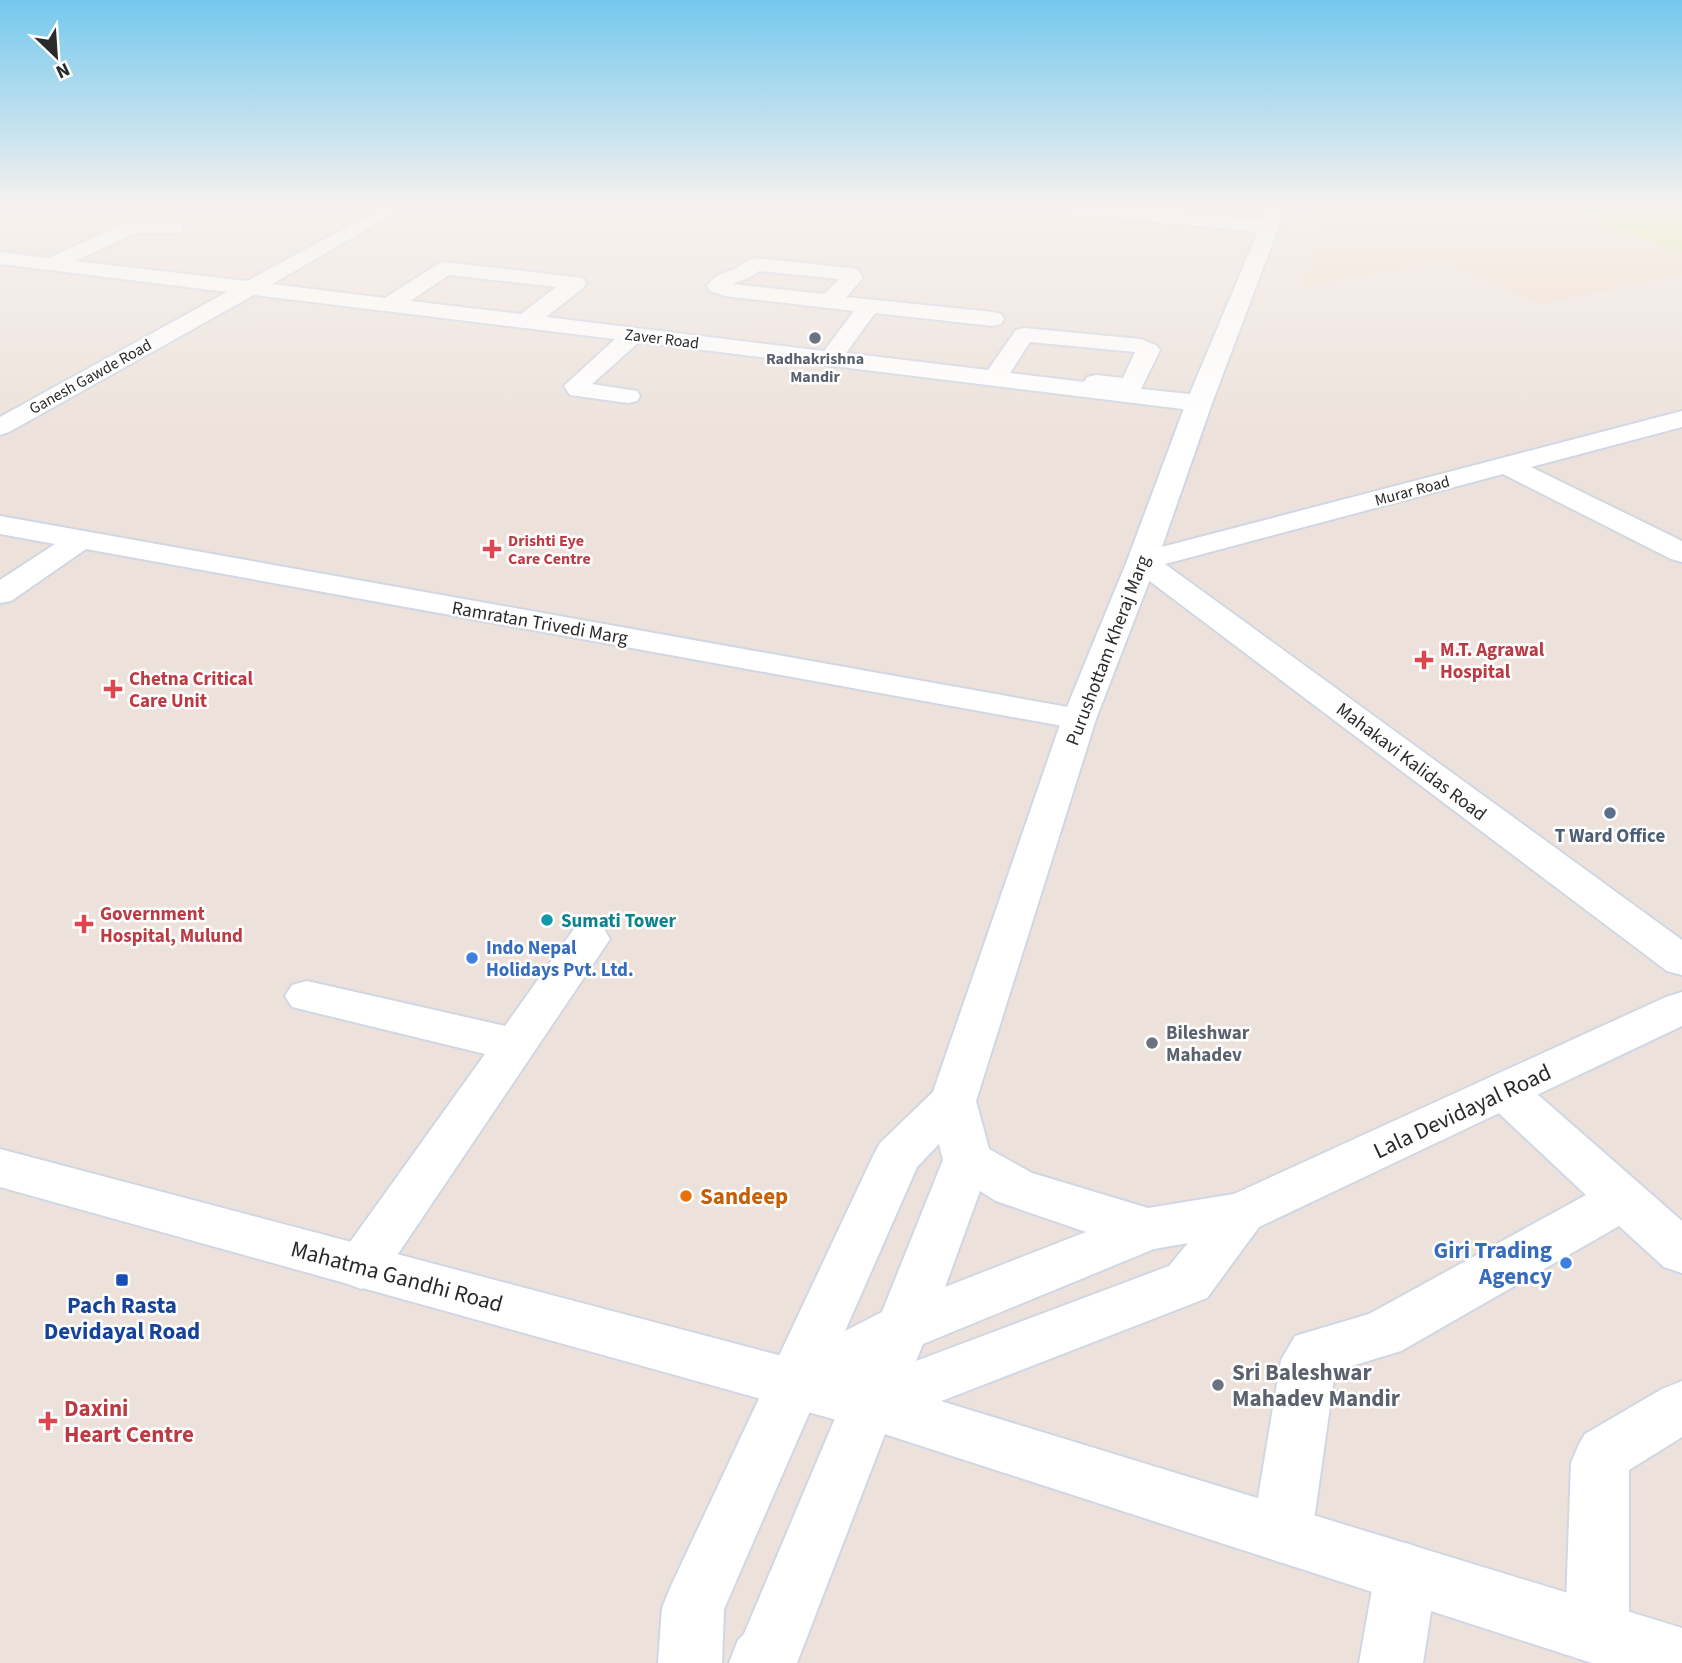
<svg xmlns="http://www.w3.org/2000/svg" width="1682" height="1663" font-family="'Source Sans 3',sans-serif">
<style>
.education{fill:#f0ddc9}
.pitch{fill:#d5f08e}
.lines{fill:none;stroke-linecap:round;stroke-linejoin:round}
.minor-casing{stroke:#d0d7e4;stroke-width:4}
.tertiary-casing{stroke:#d0d7e4;stroke-width:4}
.secondary-casing{stroke:#d0d7e4;stroke-width:4}
.minor{fill:#fff;fill-rule:evenodd}
.tertiary{fill:#fff;fill-rule:evenodd}
.secondary{fill:#fff;fill-rule:evenodd}
.worship-dot{fill:#6b7280;stroke:#fff;stroke-width:2.5}
.health-dot{fill:#e0444e;stroke:#fff;stroke-width:2.5}
.service-dot{fill:#5c6f8a;stroke:#fff;stroke-width:2.5}
.culture-dot{fill:#0f9aa8;stroke:#fff;stroke-width:2.5}
.shop-dot{fill:#3f7fe0;stroke:#fff;stroke-width:2.5}
.food-dot{fill:#e8710a;stroke:#fff;stroke-width:2.5}
.transit-dot{fill:#1a4fb4;stroke:#fff;stroke-width:2.5}
.labels{text-anchor:middle;stroke-width:5;stroke-linejoin:round;paint-order:stroke}
.far-street-label{font-size:16px;fill:#2a2a2a;stroke:#fff}
.far-worship-label{font-size:16px;font-weight:bold;fill:#5b616d;stroke:#fff}
.far-health-label{font-size:16px;font-weight:bold;fill:#be3a42;stroke:#fff;text-anchor:start}
.street-label{font-size:19px;fill:#2a2a2a;stroke:#fff}
.health-label{font-size:19px;font-weight:bold;fill:#be3a42;stroke:#fff;text-anchor:start}
.service-label{font-size:19px;font-weight:bold;fill:#4e5e75;stroke:#fff}
.culture-label{font-size:19px;font-weight:bold;fill:#0d838f;stroke:#fff;text-anchor:start}
.shop-label{font-size:19px;font-weight:bold;fill:#366cbe;stroke:#fff;text-anchor:start}
.worship-label{font-size:19px;font-weight:bold;fill:#5b616d;stroke:#fff;text-anchor:start}
.near-street-label{font-size:23px;fill:#2a2a2a;stroke:#fff}
.near-food-label{font-size:23px;font-weight:bold;fill:#c56008;stroke:#fff;text-anchor:start}
.near-shop-label{font-size:23px;font-weight:bold;fill:#366cbe;stroke:#fff;text-anchor:end}
.near-transit-label{font-size:23px;font-weight:bold;fill:#164399;stroke:#fff}
.near-worship-label{font-size:23px;font-weight:bold;fill:#5b616d;stroke:#fff;text-anchor:start}
.near-health-label{font-size:23px;font-weight:bold;fill:#be3a42;stroke:#fff;text-anchor:start}
</style>
<rect width="100%" height="100%" fill="#ede2db"/>
<path class="education" d="M 1325,205 L 1551,205 L 1682,251 L 1682,275 L 1539,304 L 1440,262 L 1302,288 Z"/>
<path class="pitch" d="M 1551,205 L 1682,205 L 1682,251 Z"/>
<g class="lines">
<g class="minor-casing">
<path id="minor" d="M 387,205 L 409,205 L 272,284 L 385,298 L 438,264 L 445,262 L 575,277 L 583,278 L 586,283 L 583,288 L 546,317 L 824,351 L 854,311 L 725,296 L 710,291 L 707,286 C 718,271 725,275 738,267 C 744,263 747,260 754,258 L 851,268 L 858,270 L 863,278 L 846,297 L 993,312 L 1001,314 L 1004,319 L 1001,324 L 993,326 L 875,313 L 846,353 L 988,370 L 1016,330 L 1024,328 L 1141,339 L 1156,345 L 1160,350 L 1141,389 L 1199,395 L 1208,398 L 1212,403 L 1208,408 L 1199,411 L 639,342 L 592,384 L 637,391 L 640,396 L 637,401 L 628,403 L 570,395 L 564,386 L 615,339 L 254,295 L 9,432 L 0,435 L 0,417 L 227,292 L 0,264 L 0,252 L 48,258 L 126,223 L 173,223 L 180,225 L 183,229 L 180,233 L 136,233 L 75,261 L 247,281 ZM 759,271 L 839,279 L 824,294 L 732,284 L 749,278 ZM 449,275 L 556,287 L 521,314 L 410,301 ZM 1030,342 L 1135,352 L 1123,378 L 1096,375 L 1087,377 L 1084,382 L 1010,373 Z
M 1037,205 L 1100,205 L 1270,221 L 1280,227 L 1270,233 L 1046,211 Z
M 1682,411 L 1682,427 L 1531,467 L 1682,541 L 1682,562 L 1671,559 L 1503,474 L 1165,564 L 1682,940 L 1682,975 L 1667,971 L 1131,567 L 1127,561 L 1131,555 Z
M 0,516 L 1079,709 L 1091,712 L 1096,719 L 1091,726 L 1079,729 L 86,549 L 11,601 L 0,603 L 0,580 L 55,544 L 0,534 Z
M 589,925 L 604,929 L 610,939 L 379,1282 L 361,1289 L 343,1282 L 335,1267 L 343,1252 L 485,1054 L 292,1007 L 285,996 L 292,985 L 307,981 L 505,1026 L 574,929 Z
M 1504,1074 L 1520,1079 L 1682,1221 L 1682,1273 L 1664,1267 L 1619,1226 L 1401,1351 L 1335,1371 L 1312,1534 L 1303,1555 L 1282,1563 L 1261,1555 L 1252,1534 L 1281,1360 L 1295,1336 L 1369,1314 L 1586,1195 L 1488,1103 L 1481,1091 L 1488,1079 Z
M 1682,1381 L 1682,1437 L 1629,1470 L 1629,1634 L 1620,1657 C 1602,1663 1592,1663 1574,1657 L 1565,1634 L 1571,1463 L 1579,1444 L 1585,1434 L 1662,1389 Z
M 1406,1543 L 1428,1551 L 1437,1573 L 1423,1663 L 1359,1663 L 1375,1573 L 1384,1551 Z"/>
</g>
<g class="tertiary-casing">
<path id="tertiary" d="M 1269,205 L 1287,205 L 1212,403 L 1157,561 L 1096,719 L 976,1101 L 989,1149 L 1032,1173 L 1148,1208 L 1234,1194 L 1666,997 L 1682,992 L 1682,1026 L 1259,1227 L 1207,1298 L 890,1421 L 797,1663 L 729,1663 L 738,1640 L 744,1634 L 850,1383 L 814,1402 L 724,1609 L 722,1663 L 658,1663 L 662,1608 L 671,1586 L 873,1156 L 880,1143 L 933,1092 L 1062,719 L 1127,561 L 1186,403 ZM 939,1144 L 943,1160 L 882,1312 L 845,1331 L 917,1167 ZM 980,1191 L 996,1201 L 1086,1232 L 945,1287 ZM 1188,1243 L 1169,1266 L 916,1361 L 923,1344 L 1154,1249 Z"/>
</g>
<g class="secondary-casing">
<path id="secondary" d="M 0,1149 L 869,1379 L 1682,1628 L 1682,1663 L 1592,1663 L 869,1429 L 0,1187 Z"/>
</g>
<use href="#minor" class="minor"/>
<use href="#tertiary" class="tertiary"/>
<use href="#secondary" class="secondary"/>
</g>
<linearGradient id="sky" x2="0" y2="1"><stop stop-color="#74c8ee"/><stop offset="0.47" stop-color="#f7f2ef"/><stop offset="1" stop-color="#f7f2ef" stop-opacity="0"/></linearGradient>
<rect width="1682" height="437" fill="url(#sky)"/>
<g class="worship-dot">
<circle cx="815" cy="338" r="7"/>
<circle cx="1152" cy="1043" r="7"/>
<circle cx="1218" cy="1385" r="7"/>
</g>
<g class="health-dot">
<path d="M488.5 538.5h7v7h7v7h-7v7h-7v-7h-7v-7h7z"/>
<path d="M1420.5 649.5h7v7h7v7h-7v7h-7v-7h-7v-7h7z"/>
<path d="M109.5 678.5h7v7h7v7h-7v7h-7v-7h-7v-7h7z"/>
<path d="M80.5 913.5h7v7h7v7h-7v7h-7v-7h-7v-7h7z"/>
<path d="M44.5 1410.5h7v7h7v7h-7v7h-7v-7h-7v-7h7z"/>
</g>
<circle class="service-dot" cx="1610" cy="813" r="7"/>
<circle class="culture-dot" cx="547" cy="920" r="7"/>
<g class="shop-dot">
<circle cx="472" cy="958" r="7"/>
<circle cx="1566" cy="1263" r="7"/>
</g>
<circle class="food-dot" cx="686" cy="1196" r="7"/>
<rect class="transit-dot" x="115" y="1273" width="14" height="14" rx="3.5"/>
<g class="labels">
<g class="far-street-label">
<text transform="translate(662 338) rotate(7)" y="6">Zaver Road</text>
<text transform="translate(90 376) rotate(-29)" y="6">Ganesh Gawde Road</text>
<text transform="translate(1412 490) rotate(-15)" y="6">Murar Road</text>
</g>
<g class="far-worship-label">
<text x="815" y="364">Radhakrishna<tspan x="815" dy="18">Mandir</tspan></text>
</g>
<g class="far-health-label">
<text x="508" y="546">Drishti Eye<tspan x="508" dy="18">Care Centre</tspan></text>
</g>
<g class="street-label">
<text transform="translate(540 622) rotate(10)" y="7">Ramratan Trivedi Marg</text>
<text transform="translate(1107 650) rotate(-69)" y="7">Purushottam Kheraj Marg</text>
<text transform="translate(1412 761) rotate(37)" y="7">Mahakavi Kalidas Road</text>
</g>
<g class="health-label">
<text x="1440" y="656">M.T. Agrawal<tspan x="1440" dy="22">Hospital</tspan></text>
<text x="129" y="685">Chetna Critical<tspan x="129" dy="22">Care Unit</tspan></text>
<text x="100" y="920">Government<tspan x="100" dy="22">Hospital, Mulund</tspan></text>
</g>
<g class="service-label">
<text x="1610" y="842">T Ward Office</text>
</g>
<g class="culture-label">
<text x="561" y="927">Sumati Tower</text>
</g>
<g class="shop-label">
<text x="486" y="954">Indo Nepal<tspan x="486" dy="22">Holidays Pvt. Ltd.</tspan></text>
</g>
<g class="worship-label">
<text x="1166" y="1039">Bileshwar<tspan x="1166" dy="22">Mahadev</tspan></text>
</g>
<g class="near-street-label">
<text transform="translate(1462 1111) rotate(-25)" y="8">Lala Devidayal Road</text>
<text transform="translate(397 1276) rotate(15)" y="8">Mahatma Gandhi Road</text>
</g>
<g class="near-food-label">
<text x="700" y="1204">Sandeep</text>
</g>
<g class="near-shop-label">
<text x="1552" y="1258">Giri Trading<tspan x="1552" dy="26">Agency</tspan></text>
</g>
<g class="near-transit-label">
<text x="122" y="1313">Pach Rasta<tspan x="122" dy="26">Devidayal Road</tspan></text>
</g>
<g class="near-worship-label">
<text x="1232" y="1380">Sri Baleshwar<tspan x="1232" dy="26">Mahadev Mandir</tspan></text>
</g>
<g class="near-health-label">
<text x="64" y="1416">Daxini<tspan x="64" dy="26">Heart Centre</tspan></text>
</g>
</g>
<g transform="translate(56 56) rotate(155)" stroke="#ffffff" stroke-width="5" paint-order="stroke">
<path d="M0-5L12 26L0 18L-12 26Z" fill="#2a2a2a"/>
<text y="-10" font-size="19" font-weight="bold" text-anchor="middle" fill="#2a2a2a">N</text>
</g>
</svg>
